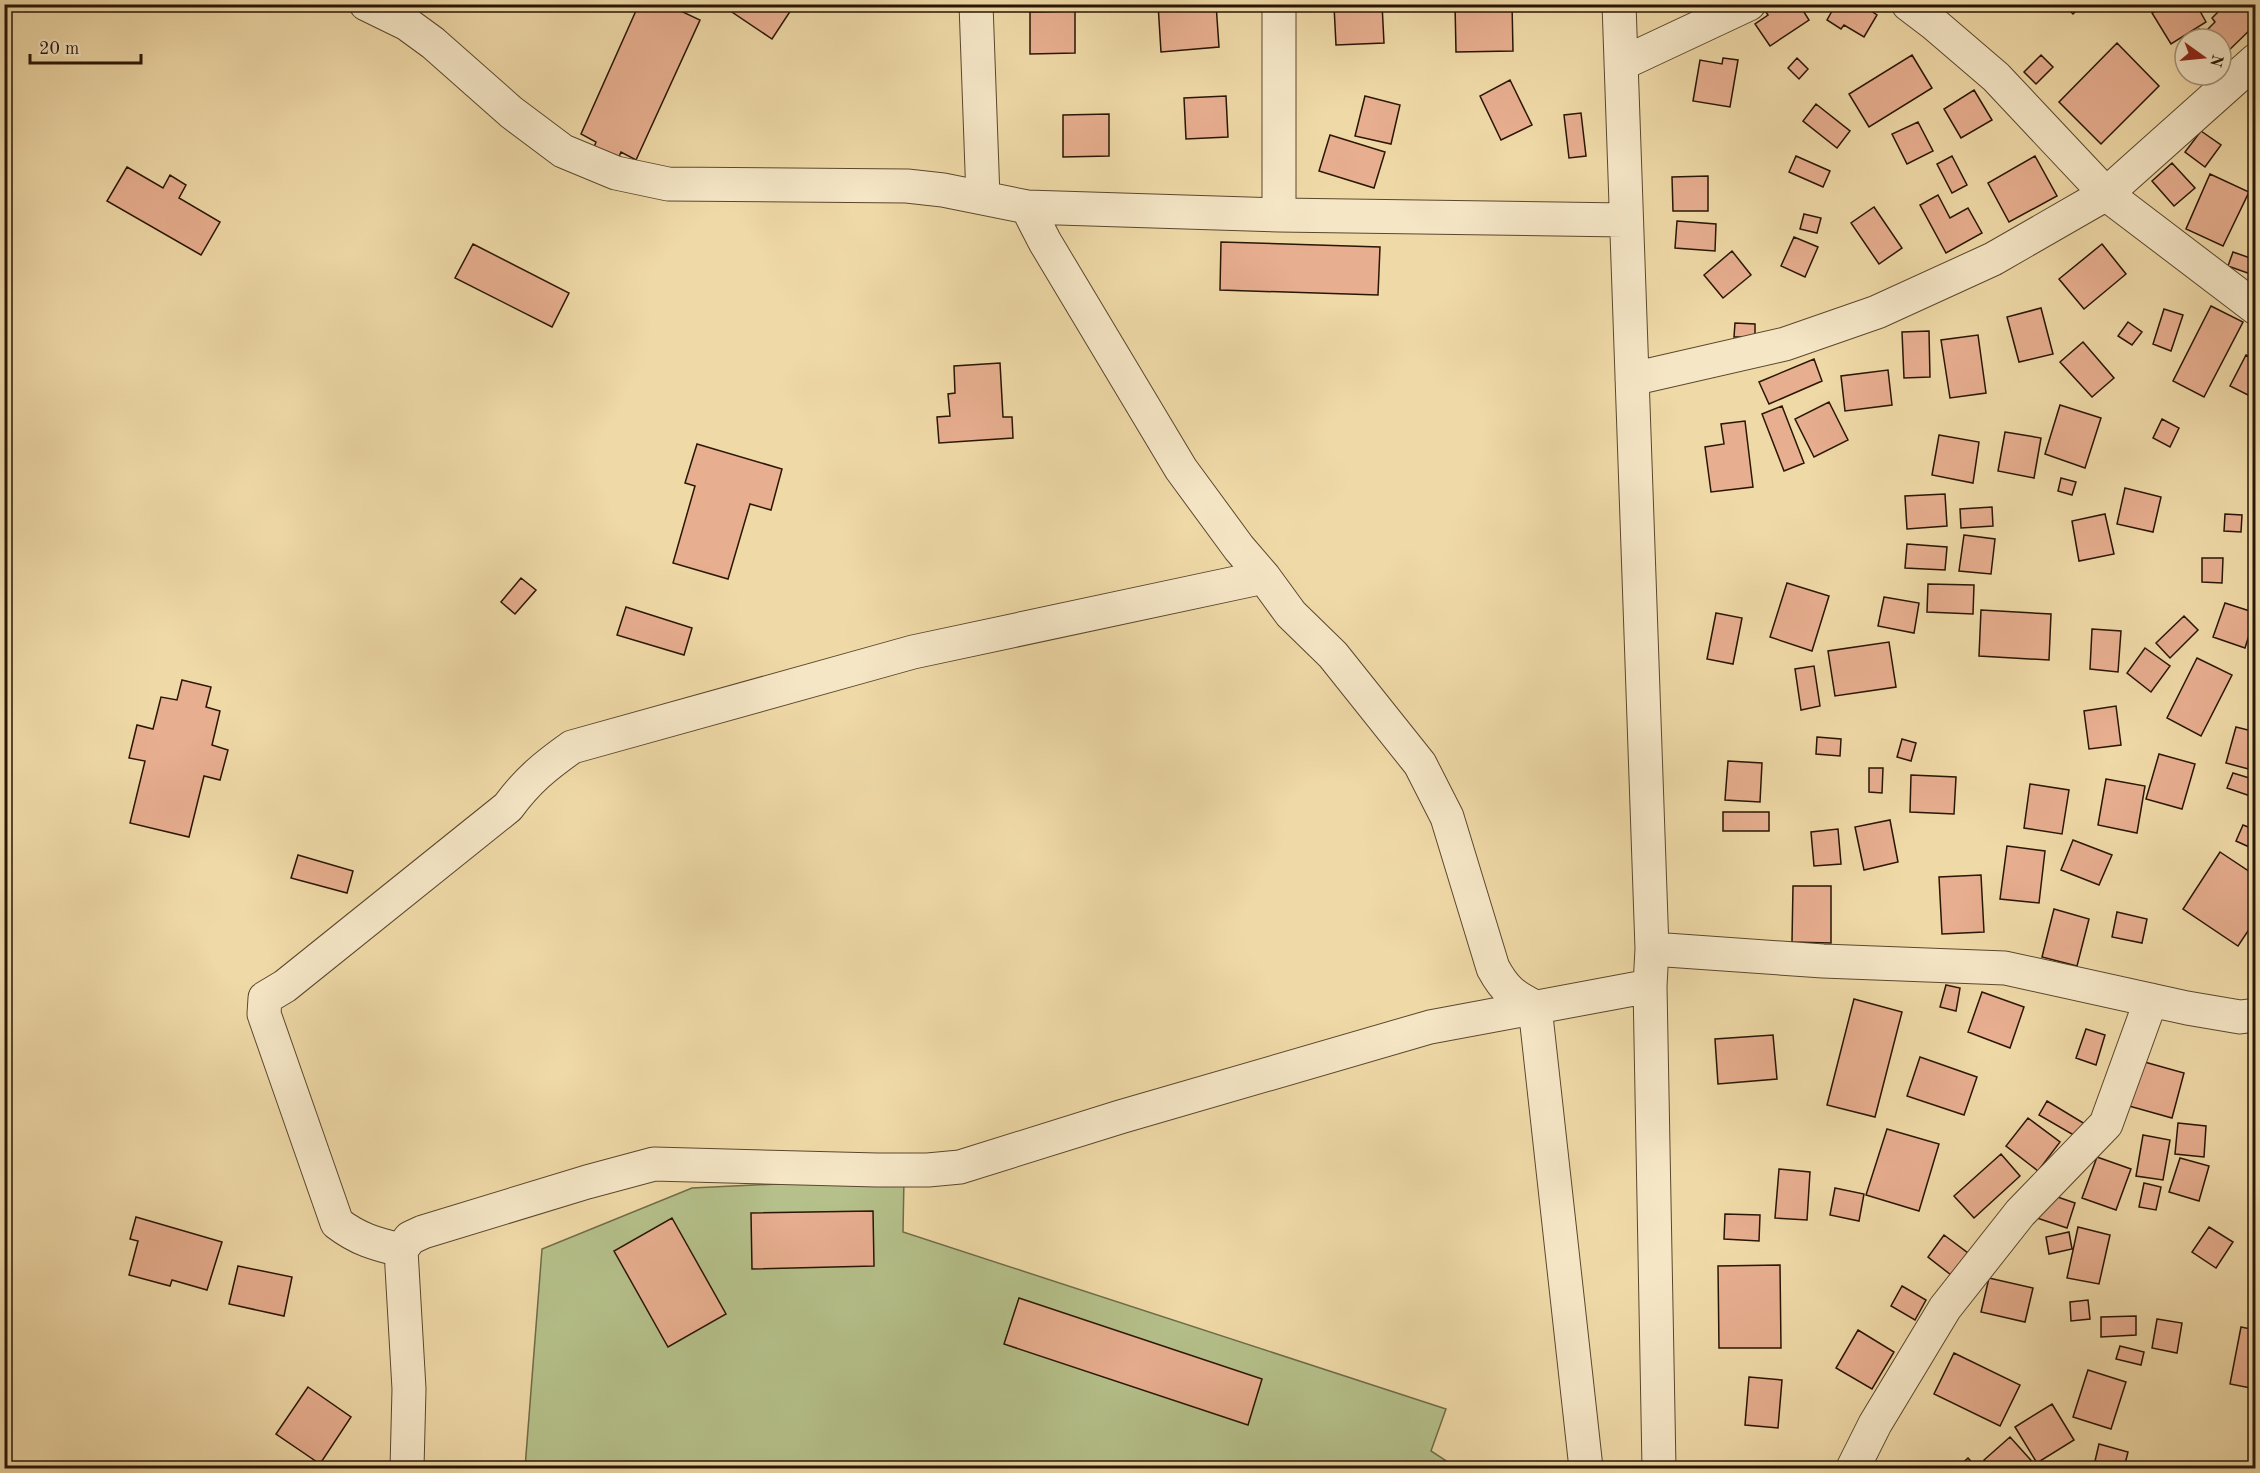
<svg xmlns="http://www.w3.org/2000/svg" width="2260" height="1473" font-family="'Old Standard TT',serif">
<style>
.green{fill:#b5c08a;stroke:#6f6b48;stroke-width:1.5}
.building{fill:#e7ae8f;stroke:#291605;stroke-width:1.5}
.lines{fill:none;stroke-linecap:round;stroke-linejoin:round}
.street-casing{stroke:#5a472e;stroke-width:35}
.street{stroke:#f5e6c6;stroke-width:33}
</style>
<rect width="100%" height="100%" fill="#efd9a7"/>
<filter id="stains"><feTurbulence type="fractalNoise" baseFrequency=".00333" numOctaves="4"/><feColorMatrix values="0 0 0 0 .2 0 0 0 0 .09 0 0 0 0 .02 0 0 0 .5 -.17"/></filter>
<radialGradient id="worn" r=".72"><stop offset=".6" stop-color="#630" stop-opacity="0"/><stop offset="1" stop-color="#630" stop-opacity=".3"/></radialGradient>
<path class="green" d="M 904,1178 L 903,1232 L 1446,1409 L 1431,1451 L 1457,1468 L 525,1468 L 542,1249 L 692,1188 Z"/>
<path class="building" d="M 639,4 L 666,4 L 700,20 L 636,160 L 621,152 L 615,166 L 591,155 L 596,142 L 581,134 Z
M 720,4 L 795,4 L 772,39 Z
M 1158,4 L 1216,4 L 1219,47 L 1161,52 Z
M 1382,4 L 1384,43 L 1336,45 L 1334,6 Z
M 1455,4 L 1512,4 L 1513,51 L 1456,52 Z
M 1771,4 L 1799,4 L 1809,20 L 1770,46 L 1755,24 L 1768,15 L 1764,9 Z
M 1836,4 L 1861,4 L 1877,15 L 1864,37 L 1844,25 L 1841,29 L 1827,20 Z
M 2063,4 L 2083,4 L 2073,14 Z
M 2167,4 L 2196,4 L 2206,22 L 2171,44 L 2152,13 Z
M 2226,4 L 2256,4 L 2256,24 L 2221,58 L 2221,39 L 2189,39 L 2199,29 L 2204,33 L 2215,22 L 2212,18 Z
M 1075,11 L 1075,53 L 1030,54 L 1030,12 Z
M 2117,43 L 2159,86 L 2101,144 L 2059,102 Z
M 2185,43 L 2185,59 L 2177,51 Z
M 1912,55 L 1932,88 L 1869,127 L 1849,94 Z
M 2041,55 L 2053,67 L 2036,84 L 2024,72 Z
M 1723,58 L 1738,60 L 1730,107 L 1693,101 L 1700,60 L 1722,64 Z
M 1797,58 L 1808,69 L 1799,79 L 1788,68 Z
M 1510,80 L 1532,125 L 1501,140 L 1480,96 Z
M 1974,90 L 1992,120 L 1961,138 L 1944,109 Z
M 1226,96 L 1228,137 L 1186,139 L 1184,98 Z
M 1365,96 L 1400,105 L 1391,144 L 1355,136 Z
M 1816,104 L 1850,131 L 1837,148 L 1803,121 Z
M 1581,113 L 1586,156 L 1569,158 L 1564,115 Z
M 1109,114 L 1109,156 L 1063,157 L 1063,115 Z
M 1918,122 L 1933,151 L 1907,164 L 1892,134 Z
M 2201,131 L 2221,145 L 2205,167 L 2185,152 Z
M 1330,135 L 1385,152 L 1374,188 L 1319,171 Z
M 1796,156 L 1830,171 L 1823,187 L 1789,172 Z
M 1952,156 L 1967,185 L 1952,193 L 1937,164 Z
M 2035,156 L 2057,196 L 2009,222 L 1988,183 Z
M 2172,163 L 2195,188 L 2174,206 L 2152,181 Z
M 127,167 L 163,188 L 170,175 L 186,185 L 179,198 L 220,222 L 201,255 L 107,201 Z
M 2210,174 L 2249,192 L 2223,246 L 2186,229 Z
M 1708,176 L 1708,211 L 1673,211 L 1672,177 Z
M 1938,195 L 1950,218 L 1968,208 L 1982,233 L 1946,253 L 1920,205 Z
M 1874,207 L 1902,248 L 1879,264 L 1851,223 Z
M 1804,214 L 1821,218 L 1817,233 L 1800,229 Z
M 1677,221 L 1716,224 L 1715,251 L 1675,248 Z
M 1794,237 L 1818,247 L 1805,277 L 1781,266 Z
M 1221,242 L 1380,247 L 1378,295 L 1220,290 Z
M 473,244 L 569,293 L 552,327 L 455,278 Z
M 2102,244 L 2126,274 L 2084,309 L 2059,279 Z
M 1732,251 L 1751,275 L 1723,298 L 1704,275 Z
M 2233,252 L 2256,260 L 2256,276 L 2228,266 Z
M 2211,306 L 2243,322 L 2204,397 L 2173,381 Z
M 2041,308 L 2053,354 L 2019,362 L 2007,317 Z
M 2164,309 L 2183,315 L 2171,351 L 2153,344 Z
M 2128,322 L 2142,332 L 2132,345 L 2118,336 Z
M 1735,323 L 1755,324 L 1755,337 L 1734,337 Z
M 1929,331 L 1930,377 L 1904,378 L 1902,332 Z
M 1978,335 L 1986,393 L 1950,398 L 1941,340 Z
M 2083,342 L 2114,378 L 2092,397 L 2060,362 Z
M 2246,355 L 2256,360 L 2256,399 L 2230,386 Z
M 1814,359 L 1822,381 L 1769,404 L 1759,382 Z
M 1000,363 L 1003,417 L 1012,417 L 1013,438 L 939,443 L 937,417 L 950,416 L 948,394 L 955,393 L 954,366 Z
M 1888,370 L 1892,405 L 1845,411 L 1841,376 Z
M 1829,402 L 1848,440 L 1814,457 L 1795,419 Z
M 2060,405 L 2101,418 L 2085,468 L 2045,454 Z
M 1782,406 L 1804,463 L 1784,471 L 1762,414 Z
M 2162,419 L 2179,428 L 2170,447 L 2153,438 Z
M 1745,421 L 1753,487 L 1711,492 L 1705,447 L 1724,444 L 1721,424 Z
M 2005,432 L 2041,438 L 2034,478 L 1998,471 Z
M 1939,435 L 1979,442 L 1973,483 L 1932,475 Z
M 697,444 L 782,469 L 771,510 L 750,504 L 728,579 L 673,563 L 695,486 L 685,483 Z
M 2061,478 L 2076,482 L 2072,495 L 2058,491 Z
M 2125,488 L 2161,497 L 2153,532 L 2117,524 Z
M 1945,494 L 1947,526 L 1907,529 L 1905,496 Z
M 1992,507 L 1993,526 L 1961,528 L 1960,509 Z
M 2105,514 L 2114,554 L 2079,561 L 2072,521 Z
M 2225,514 L 2242,515 L 2241,532 L 2224,531 Z
M 1964,535 L 1995,539 L 1991,574 L 1959,571 Z
M 1907,544 L 1947,547 L 1945,570 L 1905,568 Z
M 2202,558 L 2223,558 L 2222,583 L 2202,582 Z
M 521,578 L 536,590 L 515,614 L 501,602 Z
M 1787,583 L 1829,596 L 1812,651 L 1770,637 Z
M 1928,584 L 1974,585 L 1973,614 L 1927,612 Z
M 1884,597 L 1919,603 L 1914,633 L 1878,626 Z
M 2225,603 L 2256,613 L 2245,648 L 2213,637 Z
M 626,607 L 692,628 L 684,655 L 617,635 Z
M 1981,610 L 2051,614 L 2049,660 L 1979,656 Z
M 1716,613 L 1742,618 L 1733,664 L 1707,659 Z
M 2184,616 L 2198,630 L 2170,658 L 2156,643 Z
M 2092,629 L 2121,631 L 2118,672 L 2090,669 Z
M 1889,642 L 1896,687 L 1835,696 L 1828,651 Z
M 2145,648 L 2170,666 L 2151,692 L 2127,673 Z
M 2197,658 L 2232,675 L 2201,736 L 2167,718 Z
M 1814,666 L 1820,706 L 1801,710 L 1795,669 Z
M 182,680 L 211,687 L 206,707 L 220,711 L 212,745 L 228,750 L 220,780 L 204,776 L 189,837 L 130,823 L 145,761 L 129,758 L 137,725 L 153,729 L 161,697 L 177,700 Z
M 2116,706 L 2121,745 L 2089,749 L 2084,711 Z
M 2236,727 L 2256,732 L 2256,771 L 2226,763 Z
M 1817,737 L 1841,739 L 1840,756 L 1816,754 Z
M 1902,739 L 1916,743 L 1911,761 L 1897,757 Z
M 2159,754 L 2195,764 L 2182,809 L 2146,799 Z
M 1728,761 L 1762,763 L 1760,802 L 1725,800 Z
M 1869,768 L 1883,768 L 1882,793 L 1869,792 Z
M 2233,773 L 2256,780 L 2256,798 L 2227,788 Z
M 1911,775 L 1956,777 L 1954,814 L 1910,812 Z
M 2106,779 L 2145,786 L 2137,833 L 2098,825 Z
M 2030,784 L 2069,790 L 2062,834 L 2024,828 Z
M 1723,812 L 1769,812 L 1769,831 L 1723,831 Z
M 1890,820 L 1898,862 L 1864,870 L 1855,827 Z
M 2243,825 L 2256,830 L 2256,850 L 2236,841 Z
M 1838,829 L 1841,864 L 1814,866 L 1811,832 Z
M 2073,840 L 2112,855 L 2099,885 L 2061,870 Z
M 2007,846 L 2045,851 L 2039,903 L 2000,899 Z
M 2220,852 L 2256,876 L 2256,919 L 2238,946 L 2183,909 Z
M 298,855 L 353,871 L 347,893 L 291,878 Z
M 1981,875 L 1984,932 L 1942,934 L 1939,877 Z
M 1793,886 L 1831,886 L 1831,943 L 1792,942 Z
M 2054,909 L 2089,919 L 2077,966 L 2042,957 Z
M 2117,912 L 2147,919 L 2142,943 L 2112,937 Z
M 1946,985 L 1960,988 L 1956,1011 L 1940,1007 Z
M 1982,992 L 2024,1007 L 2010,1048 L 1968,1032 Z
M 1854,999 L 1902,1012 L 1875,1117 L 1827,1105 Z
M 2086,1029 L 2105,1035 L 2096,1065 L 2076,1058 Z
M 1773,1035 L 1777,1079 L 1718,1084 L 1715,1039 Z
M 1920,1057 L 1977,1077 L 1964,1115 L 1907,1096 Z
M 2141,1061 L 2184,1073 L 2172,1118 L 2129,1106 Z
M 2256,1065 L 2256,1088 L 2250,1087 Z
M 2047,1101 L 2085,1124 L 2077,1137 L 2039,1115 Z
M 2028,1118 L 2060,1142 L 2038,1171 L 2006,1146 Z
M 2178,1123 L 2206,1126 L 2204,1157 L 2175,1154 Z
M 1887,1129 L 1939,1144 L 1919,1211 L 1866,1195 Z
M 2143,1135 L 2170,1140 L 2163,1180 L 2136,1176 Z
M 2001,1154 L 2020,1176 L 1974,1218 L 1954,1196 Z
M 2097,1157 L 2131,1169 L 2116,1210 L 2082,1198 Z
M 2180,1158 L 2209,1166 L 2199,1201 L 2169,1192 Z
M 1779,1169 L 1810,1172 L 1807,1220 L 1775,1218 Z
M 2144,1183 L 2161,1187 L 2156,1210 L 2139,1207 Z
M 1835,1188 L 1864,1194 L 1859,1221 L 1830,1215 Z
M 2046,1193 L 2075,1203 L 2067,1228 L 2037,1218 Z
M 873,1211 L 874,1266 L 752,1269 L 751,1213 Z
M 1725,1214 L 1760,1215 L 1759,1241 L 1724,1239 Z
M 136,1217 L 222,1242 L 207,1290 L 172,1280 L 170,1286 L 129,1275 L 138,1241 L 130,1239 Z
M 672,1218 L 726,1314 L 668,1347 L 614,1251 Z
M 2078,1227 L 2110,1235 L 2099,1284 L 2067,1278 Z
M 2209,1227 L 2233,1242 L 2216,1268 L 2192,1252 Z
M 2069,1232 L 2072,1249 L 2049,1254 L 2046,1237 Z
M 1944,1235 L 1968,1253 L 1951,1275 L 1928,1257 Z
M 1780,1265 L 1781,1348 L 1719,1348 L 1718,1266 Z
M 238,1266 L 292,1277 L 284,1316 L 229,1304 Z
M 1989,1278 L 2033,1288 L 2025,1322 L 1981,1312 Z
M 1902,1286 L 1926,1300 L 1915,1320 L 1891,1306 Z
M 1019,1298 L 1262,1379 L 1248,1425 L 1004,1344 Z
M 2088,1300 L 2090,1319 L 2071,1321 L 2070,1302 Z
M 2136,1316 L 2136,1335 L 2101,1337 L 2101,1317 Z
M 2157,1319 L 2182,1323 L 2177,1353 L 2152,1348 Z
M 2241,1327 L 2256,1330 L 2256,1389 L 2230,1384 Z
M 1858,1330 L 1894,1352 L 1872,1389 L 1836,1368 Z
M 2120,1346 L 2144,1352 L 2141,1365 L 2116,1359 Z
M 1954,1353 L 2020,1385 L 2000,1426 L 1934,1394 Z
M 2088,1370 L 2126,1382 L 2111,1429 L 2073,1417 Z
M 1749,1377 L 1782,1380 L 1778,1428 L 1745,1425 Z
M 308,1387 L 351,1417 L 320,1464 L 276,1434 Z
M 2052,1404 L 2074,1440 L 2037,1463 L 2015,1427 Z
M 2010,1437 L 2038,1468 L 1991,1468 L 1984,1460 Z
M 2099,1444 L 2128,1452 L 2124,1468 L 2095,1461 Z
M 1968,1458 L 1977,1468 L 1957,1468 Z"/>
<g class="lines">
<g class="street-casing">
<path id="street" d="M 366,4 L 407,24 L 433,43 L 511,112 L 563,151 L 616,173 L 668,184 L 907,186 L 943,190 L 1027,207 L 1279,215 L 1624,220
M 976,4 L 983,198
M 1279,4 L 1279,215
M 1619,4 C 1628,319 1640,634 1652,949 L 1650,986 L 1659,1468
M 1908,4 L 1933,23 L 1996,77 L 2106,194 L 2256,308
M 1621,64 L 1749,4
M 1027,207 L 1045,242 L 1181,469 L 1239,548 L 1264,577 L 1291,614 L 1333,655 L 1420,764 L 1447,817 L 1493,968 C 1505,990 1513,996 1535,1007 L 1586,1468
M 1632,379 L 1785,344 L 1877,312 L 1993,259 L 2106,194 L 2256,60
M 1652,949 L 1823,961 L 2005,968 L 2187,1008 L 2240,1017 L 2256,1015
M 401,1250 C 375,1244 358,1239 337,1223 L 264,1014 L 265,998 L 285,986 L 508,807 C 528,780 544,767 572,747 L 913,652 L 1264,577
M 407,1468 L 409,1389 L 401,1250 L 410,1238 L 423,1232 L 587,1182 L 654,1164 L 877,1170 L 928,1170 L 960,1167 L 1120,1117 L 1430,1027 L 1650,986
M 1853,1468 L 1875,1424 L 1945,1308 L 2020,1213 L 2106,1124 L 2151,1000"/>
</g>
<use href="#street" class="street"/>
</g>
<rect width="2260" height="1473" fill="none" stroke="#efd9a7" stroke-width="24"/>
<rect x="6" y="6" width="2248" height="1461" fill="none" stroke="#291605" stroke-width="3"/>
<rect x="12" y="12" width="2236" height="1449" fill="none" stroke="#291605" stroke-width="1.5"/>
<g transform="translate(2203 57) rotate(105)"><circle r="28" fill="#f5e6c6" stroke="#a39379" stroke-width="1.5"/>
<path d="M0-4.5L10 22L0 15L-10 22Z" fill="#8f2418"/>
<text y="-9" font-size="16" font-weight="bold" text-anchor="middle" fill="#291605">N</text>
</g>
<path d="M30 54v9h111v-9" fill="none" stroke="#291605" stroke-width="3"/>
<text x="39" y="54" font-size="18" fill="#291605" stroke="#f5e6c6" stroke-width="4.5" paint-order="stroke">20 m</text>
<rect width="100%" height="100%" filter="url(#stains)"/>
<rect width="100%" height="100%" fill="url(#worn)"/>
</svg>
